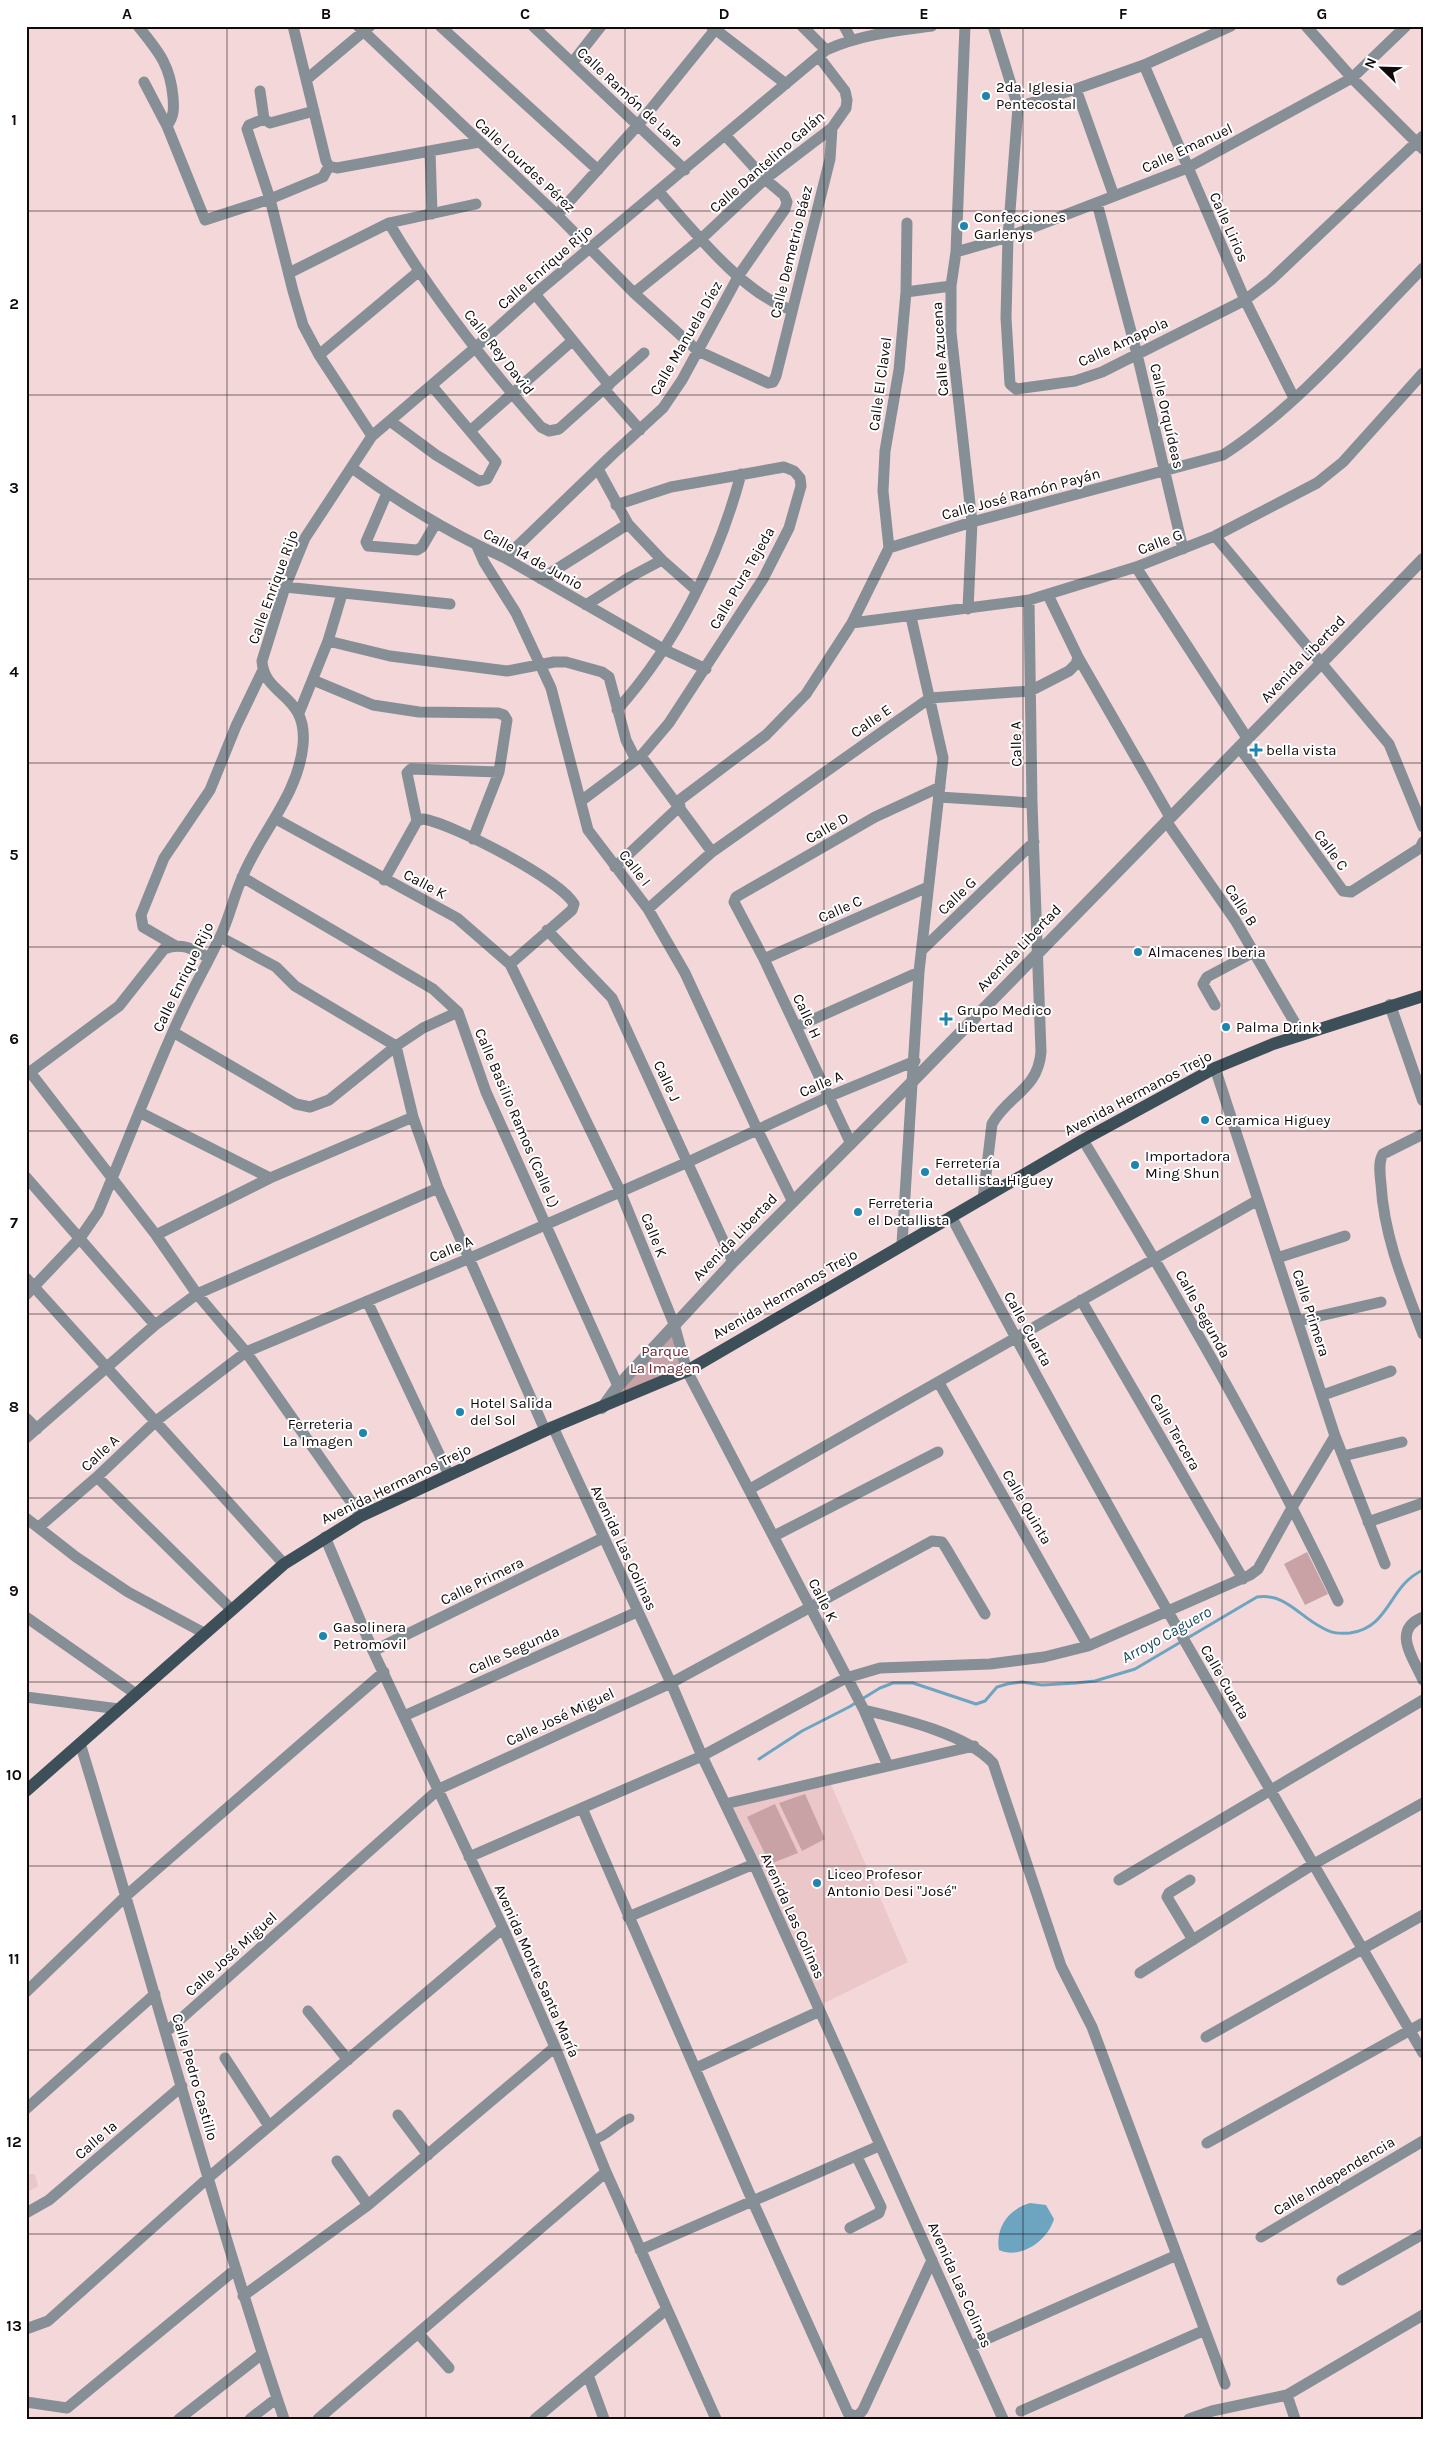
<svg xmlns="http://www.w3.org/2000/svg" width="1449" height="2445" font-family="Karla,sans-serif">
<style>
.built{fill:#ecc7ca}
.green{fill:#c9a2a6}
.water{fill:#6da5c1}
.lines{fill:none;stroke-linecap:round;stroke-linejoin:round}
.stream{stroke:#6da5c1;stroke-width:3}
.pedestrian{stroke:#858f95;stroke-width:9}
.minor{stroke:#858f95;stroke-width:11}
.tertiary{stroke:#858f95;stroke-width:12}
.primary{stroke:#3d4f58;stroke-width:12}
.grid{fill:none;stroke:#12090a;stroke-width:1;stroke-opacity:0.55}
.poi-dot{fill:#1d85ae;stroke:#fff;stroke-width:2}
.labels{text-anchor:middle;stroke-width:4;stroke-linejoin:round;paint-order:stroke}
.poi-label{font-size:15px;fill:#12090a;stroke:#fff;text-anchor:start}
.street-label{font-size:15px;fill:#12090a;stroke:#fff}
.park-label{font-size:15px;fill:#692331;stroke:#fff}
.water-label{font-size:16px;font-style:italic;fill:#1c4a5e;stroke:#fff}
.neatline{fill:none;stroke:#12090a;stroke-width:2}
.grid-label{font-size:16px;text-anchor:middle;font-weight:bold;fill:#12090a}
</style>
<rect width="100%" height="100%" fill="#f3d7d9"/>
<path class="built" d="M 829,1780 L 908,1962 L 818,2006 L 725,1804 Z
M 26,2166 L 28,2174 L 35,2174 L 38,2186 L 26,2193 Z"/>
<path class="green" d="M 674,1324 L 687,1371 L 602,1408 Z
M 1307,1552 L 1328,1594 L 1305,1605 L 1284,1564 Z
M 805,1794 L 825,1839 L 802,1851 L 779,1803 Z
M 775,1804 L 798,1853 L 770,1864 L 747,1817 Z"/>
<path class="water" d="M 1030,2203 L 1046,2205 L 1054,2219 C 1048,2240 1021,2260 999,2250 C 995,2227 1009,2209 1030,2203 Z"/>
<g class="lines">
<path class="stream" d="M 759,1759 L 802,1731 L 849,1707 L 880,1688 L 893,1683 L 913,1683 L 976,1704 L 985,1701 L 997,1687 L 1007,1684 L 1022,1682 L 1042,1685 L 1076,1683 L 1095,1681 L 1135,1669 L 1257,1597 C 1285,1593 1298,1615 1321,1627 C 1331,1633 1337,1634 1350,1633 C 1391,1627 1388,1586 1423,1570"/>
<path class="pedestrian" d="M 593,2140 C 611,2135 613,2125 630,2118"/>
<path class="minor" d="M 138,26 C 158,51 170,64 173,97 C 174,110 174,116 167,126
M 293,26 L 326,161 L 329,166 L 337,168 L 479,142
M 358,26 L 557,215 L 634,293 L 698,351 L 768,383 L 773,382 L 776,376 L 830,159 L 832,128
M 440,26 L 598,170
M 533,26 L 685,170
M 711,26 L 786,84
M 802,26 L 826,50
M 844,26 L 851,39
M 965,26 L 956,252 L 951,286 L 951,332 L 972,522 L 968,609
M 993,26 L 1018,107 L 1008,237 L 1006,318 L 1010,384 L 1016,389 L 1075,381 L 1102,372 L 1245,300 L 1271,280 L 1423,136
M 1306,26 L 1352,78 L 1423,149
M 572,63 L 601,26
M 1144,65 L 1245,300 L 1294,398
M 307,79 L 370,26
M 144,82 L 167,126 L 205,220 L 270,199 L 323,177 L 329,166
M 1076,89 L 1114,196
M 260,91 L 264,119
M 1018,107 L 1076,89 L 1144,65 L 1231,26
M 264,119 L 249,125 L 247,129 L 270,199 L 293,291 L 303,325 L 319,355 L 372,436
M 264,119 L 270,123 L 314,111
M 430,151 L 432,214
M 659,192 C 693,230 743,294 792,310
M 1097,203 L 1137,354 L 1183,549
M 557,215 L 638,125 L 718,26
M 389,223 C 432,296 485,363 541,427 L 549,431 L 559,429 L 644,353
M 956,252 L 1008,237 L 1187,168 L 1352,78 L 1406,26
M 289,273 L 389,223 L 476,204
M 906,292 L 951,286
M 634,293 L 701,239 L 765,179 L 832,128 L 846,108 L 847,100 L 845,91 L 819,57
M 535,294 L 609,385
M 319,355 L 418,272
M 604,389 L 640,430
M 390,421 L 436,455 L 479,481 L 487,479 L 496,462 L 432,386
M 470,431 L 572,341
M 352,468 C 400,503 451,534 505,558 L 665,650 L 706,669
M 598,469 L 628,524 L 662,560 L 696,590
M 387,493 L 366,542 L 368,546 L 417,550 L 422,547 L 436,523
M 1215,536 L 1389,744 L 1423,827
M 477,546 L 484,562 L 516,613 L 551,688 L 588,830 L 648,909 L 685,973 L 757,1129 L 793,1202
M 889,548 L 883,491 L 885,451 L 899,370 L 906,292 L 907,223
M 505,558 L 613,454 L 663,408 L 682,380 L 739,275 L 785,209 L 787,202 L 784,195 L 765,179 L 725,135
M 1136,567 L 1247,738
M 541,579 L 628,524
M 285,587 L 450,604
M 586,605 L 630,577 L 662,560
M 852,623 L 1029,600 L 1136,567 L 1215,536 L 1317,483 L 1343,462 L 1423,373
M 328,641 L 390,656 L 507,671 L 554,662 L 566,662 L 602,672 L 609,677 L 626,740 L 636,760
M 1078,657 L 1170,817
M 313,680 L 373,705 L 419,712 L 498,713 L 504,715 L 507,720 L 499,772 L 473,839
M 617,710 C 676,644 718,560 741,474
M 299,713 L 328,641 L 342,594
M 1239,747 L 1343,891 L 1351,892 L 1420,848 L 1423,842
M 641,756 L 712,852
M 939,797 L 1032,803
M 581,801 L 641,756 L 669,723 L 763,579 L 789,528 L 801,486 L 800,478 L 794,471 L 784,467 L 671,487 L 616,505
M 677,802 L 766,735 L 806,694 L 852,623 L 889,548 L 972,522 L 1223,455 C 1296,408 1361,331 1423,268
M 276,819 L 457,918 L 510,964 L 620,1191 L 674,1324 L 687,1371 L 864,1710 L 888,1766
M 417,821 L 407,773 L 411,769 L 499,772
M 1166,821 L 1235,920 L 1302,1035
M 615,867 L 680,806
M 242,877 L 433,989 L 458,1012 L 486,1092 L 618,1386
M 384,880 L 417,821 L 423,819 C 451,823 560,879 574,904 L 572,910 L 510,964
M 648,909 L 712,852 L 930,698 L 1030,691 L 1069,671 L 1076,664 L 1078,657 L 1048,595
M 547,930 L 612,998 L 733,1262
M 220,937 L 276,967 L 295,986 L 396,1046 L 413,1117 L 438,1188 L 545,1430
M 174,945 L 143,927 L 141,915 L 164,858 L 210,790 L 236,726 L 262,672
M 922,950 L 1034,842
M 764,959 L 928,887
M 1215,1005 L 1203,984 L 1207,977 L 1254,952
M 796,1027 L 919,972
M 173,1032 L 296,1104 L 310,1107 L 329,1100 L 396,1046 L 423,1028 L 458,1012
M 1215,1068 L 1335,1436 L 1385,1564
M 30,1072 L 156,1235 L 197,1294 L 246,1352 L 361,1516
M 26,1075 L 119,1006 L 164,949 C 182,942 193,949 209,958
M 139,1112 L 270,1178
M 1423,1134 L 1383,1154 C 1378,1162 1380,1174 1381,1184 C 1384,1237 1404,1284 1423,1334
M 1083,1140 C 1174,1290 1263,1442 1338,1601
M 851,1144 L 764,959 L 734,902 L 736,897 L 875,817 L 940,787
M 26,1177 L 155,1325
M 983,1199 L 992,1124 C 1008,1095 1038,1090 1041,1052 L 1032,803 L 1029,600
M 951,1216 C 1100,1500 1262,1776 1423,2053
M 156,1235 L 270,1178 L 413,1117
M 902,1244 L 919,972 L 943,758 L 911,617
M 1277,1258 L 1345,1236
M 26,1278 L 284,1564
M 26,1295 L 80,1238 L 98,1212 C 123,1153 146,1093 172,1034 C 186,1001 204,970 219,939 C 229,920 233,898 242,878 C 260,833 298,796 303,745 C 308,693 264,697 262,661 L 285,587 L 305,538 L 372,436 L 475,348 L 535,294 L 826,50 C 860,35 894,31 932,26
M 1081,1300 L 1243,1579
M 367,1301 L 449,1475
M 1298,1321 L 1381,1302
M 939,1383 L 1088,1646
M 1323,1395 L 1391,1371
M 26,1418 L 37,1429
M 553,1427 L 671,1683 L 702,1756 L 754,1864 L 1003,2419
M 26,1438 L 155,1325 L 197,1294 L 438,1188
M 1343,1456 L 1402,1442
M 97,1477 L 232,1610
M 750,1489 L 1258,1200
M 26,1518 L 76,1557 L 128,1592 L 204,1633
M 1368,1522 L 1423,1503
M 39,1527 L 97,1477 L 156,1421 L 246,1352 L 470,1258 L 688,1162 L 828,1097 L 915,1061
M 774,1536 L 938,1452
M 325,1537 L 373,1651 L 503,1928 L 555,2047 L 606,2172 L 716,2419
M 26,1617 L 136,1694
M 1423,1617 C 1391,1630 1413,1657 1423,1680
M 373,1651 L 603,1538
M 26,1697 L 119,1709
M 864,1710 C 903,1719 966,1734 993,1763 L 1061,1966 L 1092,2027 L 1225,2384
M 404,1716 L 637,1612
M 80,1743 C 149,1968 209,2196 284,2419
M 725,1804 L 974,1746
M 582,1808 L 753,2202 L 848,2413 L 857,2417 L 863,2410 L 932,2260
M 469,1857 L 702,1756 L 846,1678 L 880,1668 L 990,1664 L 1044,1657 L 1088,1646 L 1250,1575 L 1258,1569 L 1293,1506 L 1335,1436
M 1119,1880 L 1423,1700
M 1190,1880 L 1169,1893 L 1167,1897 L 1193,1940
M 628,1917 L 754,1864
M 1140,1973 L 1312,1865 L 1423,1803
M 26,1992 L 127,1895 L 384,1672
M 308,2011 L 348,2060
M 166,2032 L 439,1789 L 671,1683 L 932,1541 L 942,1542 L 946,1548 L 985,1614
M 1206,2037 L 1423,1915
M 225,2058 L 269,2126
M 696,2068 L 820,2011
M 26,2109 L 155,1994
M 398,2115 L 428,2155
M 1207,2143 L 1423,2023
M 337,2161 L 368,2205
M 26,2213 L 49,2200 L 182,2086
M 850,2228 L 879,2213 L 881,2207 L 857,2157
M 1261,2237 L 1423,2141
M 640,2250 L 879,2146
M 1342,2280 L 1423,2234
M 243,2296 L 368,2205 L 555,2047
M 26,2329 L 48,2321 L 208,2178 L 503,1928
M 418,2333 L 449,2368
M 971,2346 L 1177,2255
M 588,2375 L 604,2419
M 1287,2395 L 1295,2419
M 26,2402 L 67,2408 L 236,2269
M 1021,2411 L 1205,2330
M 179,2419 L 262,2354
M 250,2419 L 277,2398
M 318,2419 L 606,2172
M 535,2419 L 667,2309
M 1189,2419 L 1212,2411 L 1287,2395 L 1423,2315"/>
<path class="tertiary" d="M 1390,1005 L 1423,1100
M 602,1408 L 618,1386 L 733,1262 L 914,1080 L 1423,559"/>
<path class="primary" d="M 26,1791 L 284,1564 L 361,1516 L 553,1427 L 687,1371 L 1083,1140 L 1215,1068 L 1273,1044 L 1423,996"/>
</g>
<path class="grid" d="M 227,26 L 227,2419M 426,26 L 426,2419M 625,26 L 625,2419M 824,26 L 824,2419M 1023,26 L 1023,2419M 1222,26 L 1222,2419M 26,211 L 1423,211M 26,395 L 1423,395M 26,579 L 1423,579M 26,763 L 1423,763M 26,947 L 1423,947M 26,1131 L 1423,1131M 26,1314 L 1423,1314M 26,1498 L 1423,1498M 26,1682 L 1423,1682M 26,1866 L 1423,1866M 26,2050 L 1423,2050M 26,2234 L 1423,2234"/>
<g class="poi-dot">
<circle cx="986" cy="96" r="5"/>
<circle cx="964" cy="226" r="5"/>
<path d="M1253.5 742.5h5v5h5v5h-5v5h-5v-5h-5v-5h5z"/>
<circle cx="1138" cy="952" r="5"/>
<path d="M943.5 1011.5h5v5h5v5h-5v5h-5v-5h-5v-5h5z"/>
<circle cx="1226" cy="1027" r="5"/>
<circle cx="1205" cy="1120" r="5"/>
<circle cx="1135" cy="1165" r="5"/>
<circle cx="925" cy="1172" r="5"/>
<circle cx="858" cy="1212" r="5"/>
<circle cx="460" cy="1412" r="5"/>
<circle cx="363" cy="1433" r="5"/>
<circle cx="323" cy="1636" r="5"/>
<circle cx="817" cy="1883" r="5"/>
</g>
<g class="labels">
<g class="poi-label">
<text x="996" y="92">2da. Iglesia<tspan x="996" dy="17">Pentecostal</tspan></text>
<text x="974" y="222">Confecciones<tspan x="974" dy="17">Garlenys</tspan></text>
<text x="1266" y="755">bella vista</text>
<text x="1148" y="957">Almacenes Iberia</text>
<text x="957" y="1015">Grupo Medico<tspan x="957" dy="17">Libertad</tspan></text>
<text x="1236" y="1032">Palma Drink</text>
<text x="1215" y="1125">Ceramica Higuey</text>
<text x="1145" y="1161">Importadora<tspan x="1145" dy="17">Ming Shun</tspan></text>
<text x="935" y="1168">Ferretería<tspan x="935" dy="17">detallista. Higuey</tspan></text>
<text x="868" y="1208">Ferreteria<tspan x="868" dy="17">el Detallista</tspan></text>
<text x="470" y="1408">Hotel Salida<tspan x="470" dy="17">del Sol</tspan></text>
<text x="353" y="1429" text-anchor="end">Ferreteria<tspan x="353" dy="17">La Imagen</tspan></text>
<text x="333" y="1632">Gasolinera<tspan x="333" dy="17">Petromovil</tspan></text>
<text x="827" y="1879">Liceo Profesor<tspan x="827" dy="17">Antonio Desi "José"</tspan></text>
</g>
<g class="street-label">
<text transform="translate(630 97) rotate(43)" y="5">Calle Ramón de Lara</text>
<text transform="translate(1187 148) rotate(-25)" y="5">Calle Emanuel</text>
<text transform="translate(767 162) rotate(-41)" y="5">Calle Dantelino Galán</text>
<text transform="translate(525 165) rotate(43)" y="5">Calle Lourdes Pérez</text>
<text transform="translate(1229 227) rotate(66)" y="5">Calle Lirios</text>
<text transform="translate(791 252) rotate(-76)" y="5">Calle Demetrio Báez</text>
<text transform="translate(545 267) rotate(-41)" y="5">Calle Enrique Rijo</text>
<text transform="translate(686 338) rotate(-60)" y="5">Calle Manuela Díez</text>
<text transform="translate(1123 342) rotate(-25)" y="5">Calle Amapola</text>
<text transform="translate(940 349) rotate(-94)" y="5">Calle Azucena</text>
<text transform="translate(499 352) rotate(52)" y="5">Calle Rey David</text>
<text transform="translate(880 384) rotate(-82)" y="5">Calle El Clavel</text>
<text transform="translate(1167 416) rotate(77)" y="5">Calle Orquídeas</text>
<text transform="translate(1021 494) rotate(-15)" y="5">Calle José Ramón Payán</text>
<text transform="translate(1160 542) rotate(-21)" y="5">Calle G</text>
<text transform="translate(533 559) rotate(29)" y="5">Calle 14 de Junio</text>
<text transform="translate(742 578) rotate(-60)" y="5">Calle Pura Tejeda</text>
<text transform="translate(273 587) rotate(-70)" y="5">Calle Enrique Rijo</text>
<text transform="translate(1303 659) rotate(-46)" y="5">Avenida Libertad</text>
<text transform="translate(871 721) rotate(-35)" y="5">Calle E</text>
<text transform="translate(1016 744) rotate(-91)" y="5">Calle A</text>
<text transform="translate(827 828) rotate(-30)" y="5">Calle D</text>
<text transform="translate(1331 850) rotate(54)" y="5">Calle C</text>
<text transform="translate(635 868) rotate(52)" y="5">Calle I</text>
<text transform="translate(425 884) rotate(28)" y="5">Calle K</text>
<text transform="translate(957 896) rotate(-44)" y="5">Calle G</text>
<text transform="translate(1241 905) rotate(57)" y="5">Calle B</text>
<text transform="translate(840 909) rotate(-24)" y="5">Calle C</text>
<text transform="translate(1019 948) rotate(-46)" y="5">Avenida Libertad</text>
<text transform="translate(183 977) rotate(-64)" y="5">Calle Enrique Rijo</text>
<text transform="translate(807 1016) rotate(65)" y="5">Calle H</text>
<text transform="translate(667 1081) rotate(65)" y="5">Calle J</text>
<text transform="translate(821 1084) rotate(-23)" y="5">Calle A</text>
<text transform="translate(1138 1093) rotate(-28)" y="5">Avenida Hermanos Trejo</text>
<text transform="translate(517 1118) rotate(67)" y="5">Calle Basilio Ramos (Calle L)</text>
<text transform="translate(654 1235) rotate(68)" y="5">Calle K</text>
<text transform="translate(735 1237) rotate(-46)" y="5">Avenida Libertad</text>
<text transform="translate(451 1249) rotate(-23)" y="5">Calle A</text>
<text transform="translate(785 1294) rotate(-30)" y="5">Avenida Hermanos Trejo</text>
<text transform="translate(1311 1313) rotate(72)" y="5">Calle Primera</text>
<text transform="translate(1203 1314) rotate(61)" y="5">Calle Segunda</text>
<text transform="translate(1028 1329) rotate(61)" y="5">Calle Cuarta</text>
<text transform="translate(1175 1432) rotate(60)" y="5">Calle Tercera</text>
<text transform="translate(100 1453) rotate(-43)" y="5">Calle A</text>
<text transform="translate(396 1484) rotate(-26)" y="5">Avenida Hermanos Trejo</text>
<text transform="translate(1027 1507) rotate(60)" y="5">Calle Quinta</text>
<text transform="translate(624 1548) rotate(65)" y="5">Avenida Las Colinas</text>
<text transform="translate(482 1581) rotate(-26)" y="5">Calle Primera</text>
<text transform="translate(823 1600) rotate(63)" y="5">Calle K</text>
<text transform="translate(514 1650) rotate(-24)" y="5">Calle Segunda</text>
<text transform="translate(1225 1682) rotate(60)" y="5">Calle Cuarta</text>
<text transform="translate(560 1717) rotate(-25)" y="5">Calle José Miguel</text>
<text transform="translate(793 1916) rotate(66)" y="5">Avenida Las Colinas</text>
<text transform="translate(231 1954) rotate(-42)" y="5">Calle José Miguel</text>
<text transform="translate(537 1971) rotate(66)" y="5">Avenida Monte Santa María</text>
<text transform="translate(195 2077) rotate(74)" y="5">Calle Pedro Castillo</text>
<text transform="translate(96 2140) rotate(-41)" y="5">Calle 1a</text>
<text transform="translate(1334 2176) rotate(-31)" y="5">Calle Independencia</text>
<text transform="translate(960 2285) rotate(66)" y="5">Avenida Las Colinas</text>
</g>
<g class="park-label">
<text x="665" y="1356">Parque<tspan x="665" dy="17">La Imagen</tspan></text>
</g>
<g class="water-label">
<text transform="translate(1166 1634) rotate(-29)" y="6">Arroyo Caguero</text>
</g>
</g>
<rect width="1449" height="2445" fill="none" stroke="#ffffff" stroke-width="55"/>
<g transform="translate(1382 68) rotate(293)" stroke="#ffffff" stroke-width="4" paint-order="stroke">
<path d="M0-4L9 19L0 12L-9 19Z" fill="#12090a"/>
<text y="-8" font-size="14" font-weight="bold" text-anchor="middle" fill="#12090a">N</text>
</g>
<rect x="28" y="28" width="1394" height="2390" class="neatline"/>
<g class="grid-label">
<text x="127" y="19">A</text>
<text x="326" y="19">B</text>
<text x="525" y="19">C</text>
<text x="724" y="19">D</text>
<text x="924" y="19">E</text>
<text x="1123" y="19">F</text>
<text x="1322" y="19">G</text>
<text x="14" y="125">1</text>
<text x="14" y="309">2</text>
<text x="14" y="493">3</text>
<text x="14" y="677">4</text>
<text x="14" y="860">5</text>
<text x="14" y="1044">6</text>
<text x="14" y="1228">7</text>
<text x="14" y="1412">8</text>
<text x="14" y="1596">9</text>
<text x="14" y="1780">10</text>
<text x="14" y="1964">11</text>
<text x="14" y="2147">12</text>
<text x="14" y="2331">13</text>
</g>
</svg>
